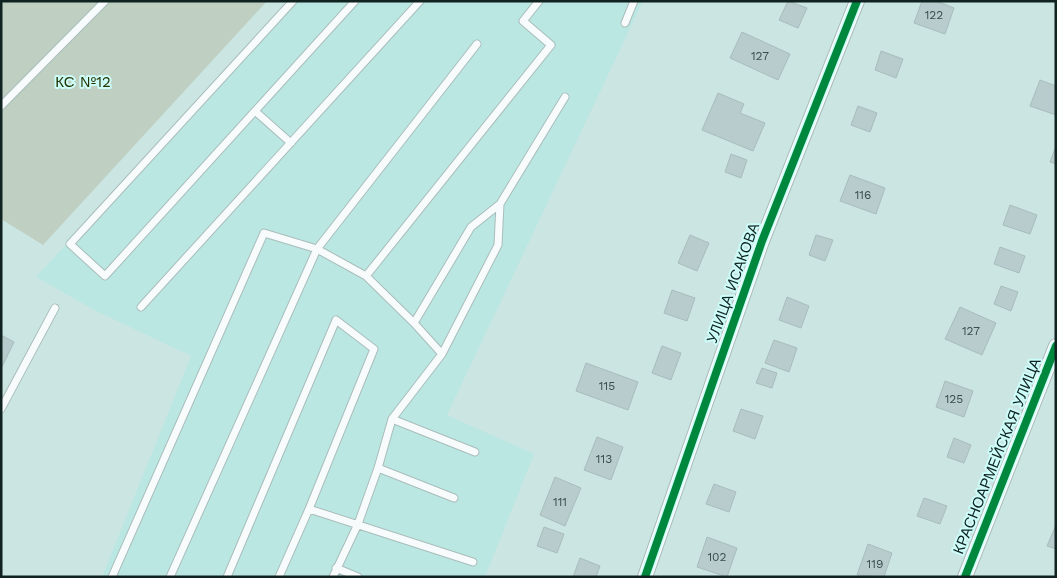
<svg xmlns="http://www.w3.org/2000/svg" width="1057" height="578" font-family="'Work Sans',sans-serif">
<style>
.built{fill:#bbe7e3}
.green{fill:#bfd0c2}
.building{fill:#b8cccd;stroke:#a8bcbe}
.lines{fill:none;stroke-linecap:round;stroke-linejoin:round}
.service-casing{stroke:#a8bdbb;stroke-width:9}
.minor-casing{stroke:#a8bdbb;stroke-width:16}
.service{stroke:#f7fbfb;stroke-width:7}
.minor{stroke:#f7fbfb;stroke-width:14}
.cycleway-casing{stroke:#cdfdf9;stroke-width:11}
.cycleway{stroke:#00873e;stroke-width:8}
.labels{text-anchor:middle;stroke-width:4;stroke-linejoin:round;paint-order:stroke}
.number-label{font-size:12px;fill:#3a4d4c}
.park-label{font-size:15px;fill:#243300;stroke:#cdfdf9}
.street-label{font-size:15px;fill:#102321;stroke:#cdfdf9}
</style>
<rect width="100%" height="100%" fill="#cbe5e3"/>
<path class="built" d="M 289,1 L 643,1 L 447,415 L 534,454 L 485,577 L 102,577 L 191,356 L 96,311 L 36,277 Z"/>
<path class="green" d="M 1,1 L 267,1 L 43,245 L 1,219 Z"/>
<path class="building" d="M 788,1 L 807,8 L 798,28 L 779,20 Z
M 922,1 L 936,1 L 954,8 L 945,34 L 914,23 Z
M 742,32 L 790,54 L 778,80 L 730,58 Z
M 881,51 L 903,59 L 896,78 L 875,70 Z
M 1040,80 L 1056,86 L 1056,115 L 1030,106 Z
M 718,93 L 744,104 L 740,113 L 765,123 L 753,151 L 702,130 Z
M 858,106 L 877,113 L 870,132 L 851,125 Z
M 1056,146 L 1056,164 L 1050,162 Z
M 731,154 L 747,160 L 741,178 L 725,172 Z
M 850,175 L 885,188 L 876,214 L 840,201 Z
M 1010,205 L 1037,215 L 1030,234 L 1003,225 Z
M 690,235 L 709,243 L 697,271 L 678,263 Z
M 816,235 L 833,240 L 825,261 L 809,255 Z
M 1000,247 L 1025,256 L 1019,273 L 994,264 Z
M 1001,286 L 1018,292 L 1011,311 L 994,304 Z
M 672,290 L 695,298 L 687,321 L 664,313 Z
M 787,297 L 809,306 L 801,328 L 779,320 Z
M 960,307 L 996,323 L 982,355 L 945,339 Z
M 1,335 L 14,342 L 1,369 Z
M 774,340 L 797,348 L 789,372 L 765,363 Z
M 662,346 L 681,353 L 671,380 L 652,373 Z
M 586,363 L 638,382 L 628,410 L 576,391 Z
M 762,368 L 777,373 L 772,388 L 756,383 Z
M 945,381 L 973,391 L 964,417 L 936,407 Z
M 741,409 L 763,416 L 755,439 L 733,431 Z
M 597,437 L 623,447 L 611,480 L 584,470 Z
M 954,438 L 971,445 L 964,463 L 947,457 Z
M 555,477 L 581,488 L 565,526 L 540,515 Z
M 714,484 L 736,492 L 729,512 L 706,504 Z
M 924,498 L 947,506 L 940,524 L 917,516 Z
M 1056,525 L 1056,549 L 1047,546 Z
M 544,527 L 564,534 L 557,553 L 537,546 Z
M 707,537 L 737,548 L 727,577 L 697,567 Z
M 868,544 L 892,553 L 884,577 L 857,575 Z
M 580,558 L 600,566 L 596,577 L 573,577 Z"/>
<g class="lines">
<g class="service-casing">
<path id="service" d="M 293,1 L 70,244 L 105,276 L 355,1
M 625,23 L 634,1
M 1,106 L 105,1
M 255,111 L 291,143
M 366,276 L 414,323 L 471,227 L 500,204
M 141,307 L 420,1
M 442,354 L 498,245 L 500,204 L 565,97
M 1,409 L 55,308
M 392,419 L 475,452
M 378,468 L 454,498
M 309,509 L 473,562
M 336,568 L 358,577
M 112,577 L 264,233 L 317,249 L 366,276 L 551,45 L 523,21 L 539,1
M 170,577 L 317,249 L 477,44
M 227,577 L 336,320 L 374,349 L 309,509 L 279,577
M 333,577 L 358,524 L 378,468 L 392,419 L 442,354 L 414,323"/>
</g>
<g class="minor-casing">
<path id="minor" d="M 645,577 L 762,241 L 857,1
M 965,577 L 1056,346"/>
</g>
<use href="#service" class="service"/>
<use href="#minor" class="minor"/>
<g class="cycleway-casing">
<path id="cycleway" d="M 645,577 L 762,241 L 857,1
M 965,577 L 1056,346"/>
</g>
<use href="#cycleway" class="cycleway"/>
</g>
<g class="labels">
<g class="number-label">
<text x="934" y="19">122</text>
<text x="760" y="60">127</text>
<text x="863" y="199">116</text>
<text x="971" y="335">127</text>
<text x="607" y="390">115</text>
<text x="954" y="403">125</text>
<text x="604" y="463">113</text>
<text x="560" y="506">111</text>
<text x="717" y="561">102</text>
<text x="875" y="568">119</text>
</g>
<g class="park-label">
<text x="83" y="87">КС №12</text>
</g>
<g class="street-label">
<text transform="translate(733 283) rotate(-70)" y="5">УЛИЦА ИСАКОВА</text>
<text transform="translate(997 456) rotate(-68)" y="5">КРАСНОАРМЕЙСКАЯ УЛИЦА</text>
</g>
</g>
<rect width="1057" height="578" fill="none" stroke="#102321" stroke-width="5"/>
</svg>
